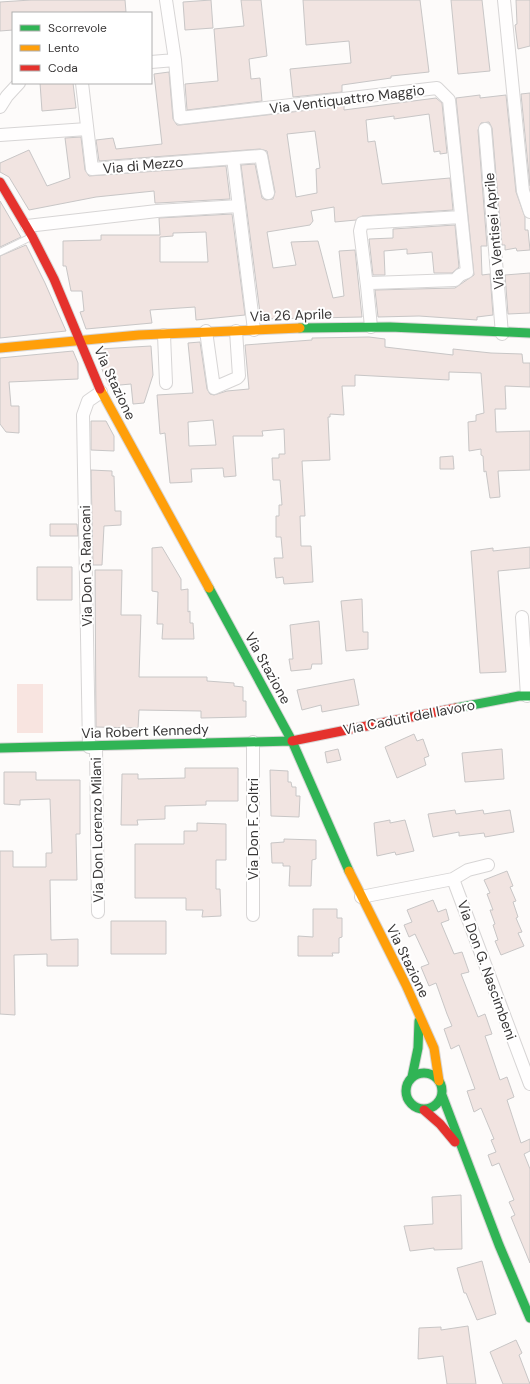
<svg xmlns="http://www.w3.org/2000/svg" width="530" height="1384" font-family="'DM Sans',sans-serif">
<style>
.green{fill:#f8e4e0}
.building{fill:#f1e4e1;stroke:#c8c6c6;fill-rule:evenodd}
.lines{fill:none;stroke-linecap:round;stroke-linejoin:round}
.lane-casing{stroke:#d7d5d5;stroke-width:8}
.street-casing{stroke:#d7d5d5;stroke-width:14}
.fast-casing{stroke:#d7d5d5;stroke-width:11}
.slow-casing{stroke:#d7d5d5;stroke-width:11}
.jam-casing{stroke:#d7d5d5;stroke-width:11}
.lane{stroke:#fffefe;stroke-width:6}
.street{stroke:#fffefe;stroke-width:12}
.fast{stroke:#30b455;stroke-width:9}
.slow{stroke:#ff9f0a;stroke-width:9}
.jam{stroke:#e5322d;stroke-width:9}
.labels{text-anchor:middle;stroke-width:4;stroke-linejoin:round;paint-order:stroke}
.street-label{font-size:14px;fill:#393737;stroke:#fff}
</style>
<rect width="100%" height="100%" fill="#fdfbfa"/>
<path class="green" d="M 17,684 L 43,684 L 43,733 L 17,733 Z"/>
<path class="building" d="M 31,0 L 125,0 L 126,12 L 13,13 L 13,30 L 0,31 L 0,2 Z
M 211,0 L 213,28 L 185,30 L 183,2 Z
M 241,0 L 261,0 L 267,56 L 249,59 L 251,79 L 260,78 L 262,101 L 187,110 L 185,84 L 218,81 L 214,29 L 244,26 Z
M 303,0 L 420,0 L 429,72 L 391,76 L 391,78 L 342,85 L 342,92 L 293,97 L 290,69 L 351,63 L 349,41 L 306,45 Z
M 451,0 L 482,0 L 490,71 L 458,74 Z
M 516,0 L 530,0 L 530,46 L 518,49 L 515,25 L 517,24 Z
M 169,72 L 173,119 L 177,125 L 180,125 L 344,106 L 344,110 L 436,98 L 442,103 L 447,153 L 440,154 L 440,151 L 434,152 L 429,114 L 394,119 L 394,116 L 366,120 L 368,142 L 375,141 L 382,184 L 450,178 L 453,210 L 362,216 L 356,220 L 335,222 L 334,207 L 311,211 L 313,221 L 310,225 L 267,232 L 273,268 L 296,265 L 291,242 L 318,241 L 333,298 L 344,296 L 339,251 L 355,250 L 362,317 L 262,319 L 262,313 L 260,313 L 241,165 L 255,164 L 262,198 L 266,200 L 273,199 L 275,192 L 267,151 L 260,149 L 99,161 L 96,140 L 113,138 L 116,149 L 162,144 L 154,74 ZM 315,131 L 320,168 L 316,169 L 317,193 L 296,197 L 287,134 Z
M 40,83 L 73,83 L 76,108 L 42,111 Z
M 530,93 L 530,186 L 521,94 Z
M 480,95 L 480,98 L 506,95 L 516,192 L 525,217 L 525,230 L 528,230 L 530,250 L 517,251 L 516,248 L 505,250 L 505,245 L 502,245 L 492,128 L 489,122 L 481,123 L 478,130 L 487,246 L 481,246 L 482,275 L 490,274 L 493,315 L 477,317 L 477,320 L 419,316 L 378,317 L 375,290 L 455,288 L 474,275 L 456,98 Z
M 81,137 L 85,170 L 89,176 L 226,166 L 230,199 L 158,203 L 155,203 L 154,191 L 96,197 L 29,210 L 9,177 L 0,172 L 0,163 L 29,150 L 47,186 L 70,178 L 65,138 Z
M 0,201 L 21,237 L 0,247 Z
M 232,214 L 245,315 L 196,320 L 195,307 L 150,310 L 152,323 L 86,329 L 80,312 L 84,311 L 82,291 L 71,291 L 66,266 L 63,266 L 63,241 L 101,240 L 101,235 L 160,235 L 159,218 ZM 206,232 L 208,262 L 160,262 L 160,237 L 173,236 L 173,233 Z
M 455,225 L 459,267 L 452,273 L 434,273 L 432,252 L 407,254 L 407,249 L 384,251 L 385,275 L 373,275 L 369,239 L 393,238 L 393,229 Z
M 26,245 L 45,283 L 66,331 L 0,338 L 0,256 Z
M 530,273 L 530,313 L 508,314 L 505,275 Z
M 369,337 L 385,339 L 385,347 L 453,355 L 453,349 L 491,353 L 522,354 L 523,363 L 530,363 L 530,387 L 505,386 L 506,409 L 495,409 L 496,432 L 530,431 L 530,470 L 498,471 L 500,497 L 490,498 L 486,471 L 484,472 L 483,456 L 481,455 L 481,449 L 469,451 L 468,422 L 476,421 L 476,415 L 484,413 L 481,373 L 449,372 L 449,380 L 355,375 L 355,386 L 342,386 L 344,415 L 330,414 L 330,417 L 328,417 L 330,460 L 302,461 L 305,516 L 300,516 L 301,546 L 311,546 L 313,582 L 284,584 L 283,577 L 276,578 L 274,558 L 283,558 L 281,537 L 276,537 L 276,516 L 279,516 L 279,505 L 282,505 L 280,480 L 273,480 L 272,458 L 279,458 L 279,454 L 285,454 L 284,429 L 262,431 L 263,436 L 233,436 L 236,476 L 224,477 L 223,468 L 191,469 L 192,482 L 170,483 L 165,433 L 160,434 L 157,395 L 193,393 L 188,343 L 200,342 L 207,389 L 210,394 L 214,395 L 227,391 L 249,389 L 245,345 L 312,340 L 312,338 ZM 213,420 L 216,445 L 189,446 L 188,422 Z
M 151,346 L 153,375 L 144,403 L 133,404 L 131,384 L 109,386 L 99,362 L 99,349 Z
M 73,351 L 78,363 L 78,379 L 9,382 L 11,406 L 19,406 L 19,433 L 6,432 L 0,424 L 0,358 Z
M 91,421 L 106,421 L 114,436 L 114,451 L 91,450 Z
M 453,456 L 454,469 L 440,469 L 440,457 Z
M 91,470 L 112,471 L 112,476 L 114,476 L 115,511 L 121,511 L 121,525 L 104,526 L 102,565 L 93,565 Z
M 50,524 L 77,524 L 78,536 L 50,536 Z
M 162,547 L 181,579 L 181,590 L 188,589 L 188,612 L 190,611 L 190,623 L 193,623 L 194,639 L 162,639 L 163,624 L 157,624 L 158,592 L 152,591 L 152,548 Z
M 530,547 L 530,568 L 498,571 L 506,672 L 480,673 L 471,551 L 493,548 L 493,551 Z
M 37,567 L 72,567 L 72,600 L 37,600 Z
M 95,570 L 122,570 L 121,615 L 141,615 L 139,677 L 207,677 L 207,681 L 234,683 L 234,686 L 243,687 L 243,701 L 246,701 L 246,717 L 201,718 L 201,711 L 139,710 L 138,728 L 96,727 Z
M 362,599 L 363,632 L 368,632 L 368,649 L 346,651 L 341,601 Z
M 319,621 L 322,664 L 312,664 L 311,669 L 291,671 L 289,659 L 293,659 L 290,625 Z
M 354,679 L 359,705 L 322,712 L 321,705 L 302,710 L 297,690 Z
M 414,734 L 417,741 L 423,739 L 429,756 L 424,758 L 426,765 L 397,778 L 385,747 Z
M 338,749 L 341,760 L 327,763 L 325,752 Z
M 502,749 L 504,779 L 465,782 L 462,753 Z
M 185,768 L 238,768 L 238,801 L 206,801 L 206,805 L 165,806 L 165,819 L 137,820 L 138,825 L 121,825 L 122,774 L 138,774 L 138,779 L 185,778 Z
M 270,770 L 288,771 L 288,782 L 291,782 L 292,787 L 296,787 L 296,796 L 300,796 L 299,817 L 271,816 Z
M 4,772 L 36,772 L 36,780 L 80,780 L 80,834 L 76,834 L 77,880 L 50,880 L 51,940 L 78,939 L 78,966 L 47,966 L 47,954 L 14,955 L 15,1015 L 0,1014 L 0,851 L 13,851 L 13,867 L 46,867 L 46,853 L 52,853 L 50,799 L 20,800 L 20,805 L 4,804 Z
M 455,810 L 456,814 L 483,810 L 484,814 L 510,810 L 514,832 L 485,837 L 484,833 L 459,836 L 459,832 L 433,837 L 428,814 Z
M 390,820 L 390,823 L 405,820 L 414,851 L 396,855 L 395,852 L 377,856 L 374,823 Z
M 197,823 L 226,824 L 226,860 L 216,860 L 216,889 L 220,889 L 221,916 L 202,917 L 203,910 L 186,910 L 186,898 L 135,898 L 135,844 L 184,844 L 184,831 L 197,831 Z
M 284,839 L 316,840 L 316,859 L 312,860 L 311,886 L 289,886 L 290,866 L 283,866 L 283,863 L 272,863 L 271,843 L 284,842 Z
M 507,871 L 513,886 L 510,887 L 516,901 L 513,902 L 518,917 L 516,918 L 522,932 L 518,933 L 524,946 L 501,955 L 495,941 L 498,940 L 493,925 L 495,924 L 490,910 L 493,910 L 487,894 L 490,893 L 484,880 Z
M 433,900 L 438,912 L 446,909 L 449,920 L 441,923 L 454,954 L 462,952 L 469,972 L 461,974 L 478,1017 L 485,1014 L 492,1034 L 485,1036 L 500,1080 L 507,1077 L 514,1097 L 507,1100 L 521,1143 L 530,1139 L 530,1151 L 524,1154 L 530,1169 L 530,1263 L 511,1217 L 515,1215 L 509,1202 L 514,1200 L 499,1163 L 492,1166 L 488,1155 L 496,1152 L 491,1140 L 494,1139 L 481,1108 L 474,1112 L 467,1091 L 475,1089 L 459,1045 L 451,1049 L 444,1029 L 452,1026 L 447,1014 L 436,983 L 429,986 L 421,967 L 429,964 L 415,934 L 409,937 L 404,925 L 412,922 L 407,910 Z
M 313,909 L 337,909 L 337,918 L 342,918 L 342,937 L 339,938 L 339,953 L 332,953 L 333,956 L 298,956 L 298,936 L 313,937 Z
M 111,921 L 166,921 L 166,954 L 111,954 Z
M 461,1195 L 462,1249 L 434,1250 L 434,1248 L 410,1251 L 404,1226 L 433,1224 L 432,1197 Z
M 482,1261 L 496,1314 L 477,1320 L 466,1293 L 464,1293 L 457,1268 Z
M 468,1326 L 476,1384 L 447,1384 L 443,1356 L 418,1359 L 419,1328 L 441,1327 L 441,1330 Z
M 516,1340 L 522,1353 L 519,1355 L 530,1384 L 503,1384 L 490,1352 Z"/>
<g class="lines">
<g class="lane-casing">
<path id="lane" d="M 0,252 L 31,237"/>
</g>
<g class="street-casing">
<path id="street" d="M 166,0 L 175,60 L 180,118 L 437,88 L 449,100 L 467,272 L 460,275 L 455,280 L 371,283 L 367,286 L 371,327
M 504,0 L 523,191 L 530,212
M 151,62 L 175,60
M 82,83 L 92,169 L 261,156 L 268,193
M 0,107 L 7,96 L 19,83
M 485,129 L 502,334
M 0,135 L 87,129
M 233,158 L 254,330
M 27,226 L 157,211 L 239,206
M 367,286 L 360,231 L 362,223 L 461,217
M 206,331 L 214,388 L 237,378 L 239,376 L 236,331
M 164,335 L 166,383
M 522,617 L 527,696
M 253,742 L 253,915
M 89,747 L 83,415 L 88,401 L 101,392
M 96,747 L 98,912
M 453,879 L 468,870 L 488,865
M 361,897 L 453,879 L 530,1084"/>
</g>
<g class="fast-casing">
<path id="fast" d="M 300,328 L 390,327 L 530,333
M 209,588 L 292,741 L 349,871
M 456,708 L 519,696 L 530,696
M 0,748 L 292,741
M406 1091a18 18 0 1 1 36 0a18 18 0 1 1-36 0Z
M 412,1077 L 418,1048 L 419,1021
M 442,1095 L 499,1245 L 530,1318"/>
</g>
<g class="slow-casing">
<path id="slow" d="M 0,348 L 139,335 L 300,328
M 100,389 L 209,588
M 349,871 L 406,985 L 434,1048 L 439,1081"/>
</g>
<g class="jam-casing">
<path id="jam" d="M 0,182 L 32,236 L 54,279 L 100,389
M 292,741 L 456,708
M 424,1110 L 440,1124 L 455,1142"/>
</g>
<use href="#lane" class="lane"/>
<use href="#street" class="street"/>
<use href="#fast" class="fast"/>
<use href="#slow" class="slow"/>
<use href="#jam" class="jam"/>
</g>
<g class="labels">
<g class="street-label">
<text transform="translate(347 99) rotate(-7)" y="5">Via Ventiquattro Maggio</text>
<text transform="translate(143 165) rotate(-5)" y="5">Via di Mezzo</text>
<text transform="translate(494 231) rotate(-95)" y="5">Via Ventisei Aprile</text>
<text transform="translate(291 315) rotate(-2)" y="5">Via 26 Aprile</text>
<text transform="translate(115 383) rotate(65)" y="5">Via Stazione</text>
<text transform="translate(86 566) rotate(-91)" y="5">Via Don G. Rancani</text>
<text transform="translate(268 668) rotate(61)" y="5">Via Stazione</text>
<text transform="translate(409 717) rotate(-11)" y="5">Via Caduti del lavoro</text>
<text transform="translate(145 731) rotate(-2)" y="5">Via Robert Kennedy</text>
<text transform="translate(253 829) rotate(-90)" y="5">Via Don F. Coltri</text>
<text transform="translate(97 830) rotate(-91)" y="5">Via Don Lorenzo Milani</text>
<text transform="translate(408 961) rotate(64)" y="5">Via Stazione</text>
<text transform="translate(487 970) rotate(70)" y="5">Via Don G. Nascimbeni</text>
</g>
</g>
<rect x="12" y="12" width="140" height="72" fill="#ffffff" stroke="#b0afaf"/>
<rect x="20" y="25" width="20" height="6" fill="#30b455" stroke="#b0afaf"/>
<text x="48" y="32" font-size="12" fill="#393737">Scorrevole</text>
<rect x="20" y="45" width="20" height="6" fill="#ff9f0a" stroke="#b0afaf"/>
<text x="48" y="52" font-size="12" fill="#393737">Lento</text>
<rect x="20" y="65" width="20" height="6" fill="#e5322d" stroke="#b0afaf"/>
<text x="48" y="72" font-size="12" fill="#393737">Coda</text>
</svg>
